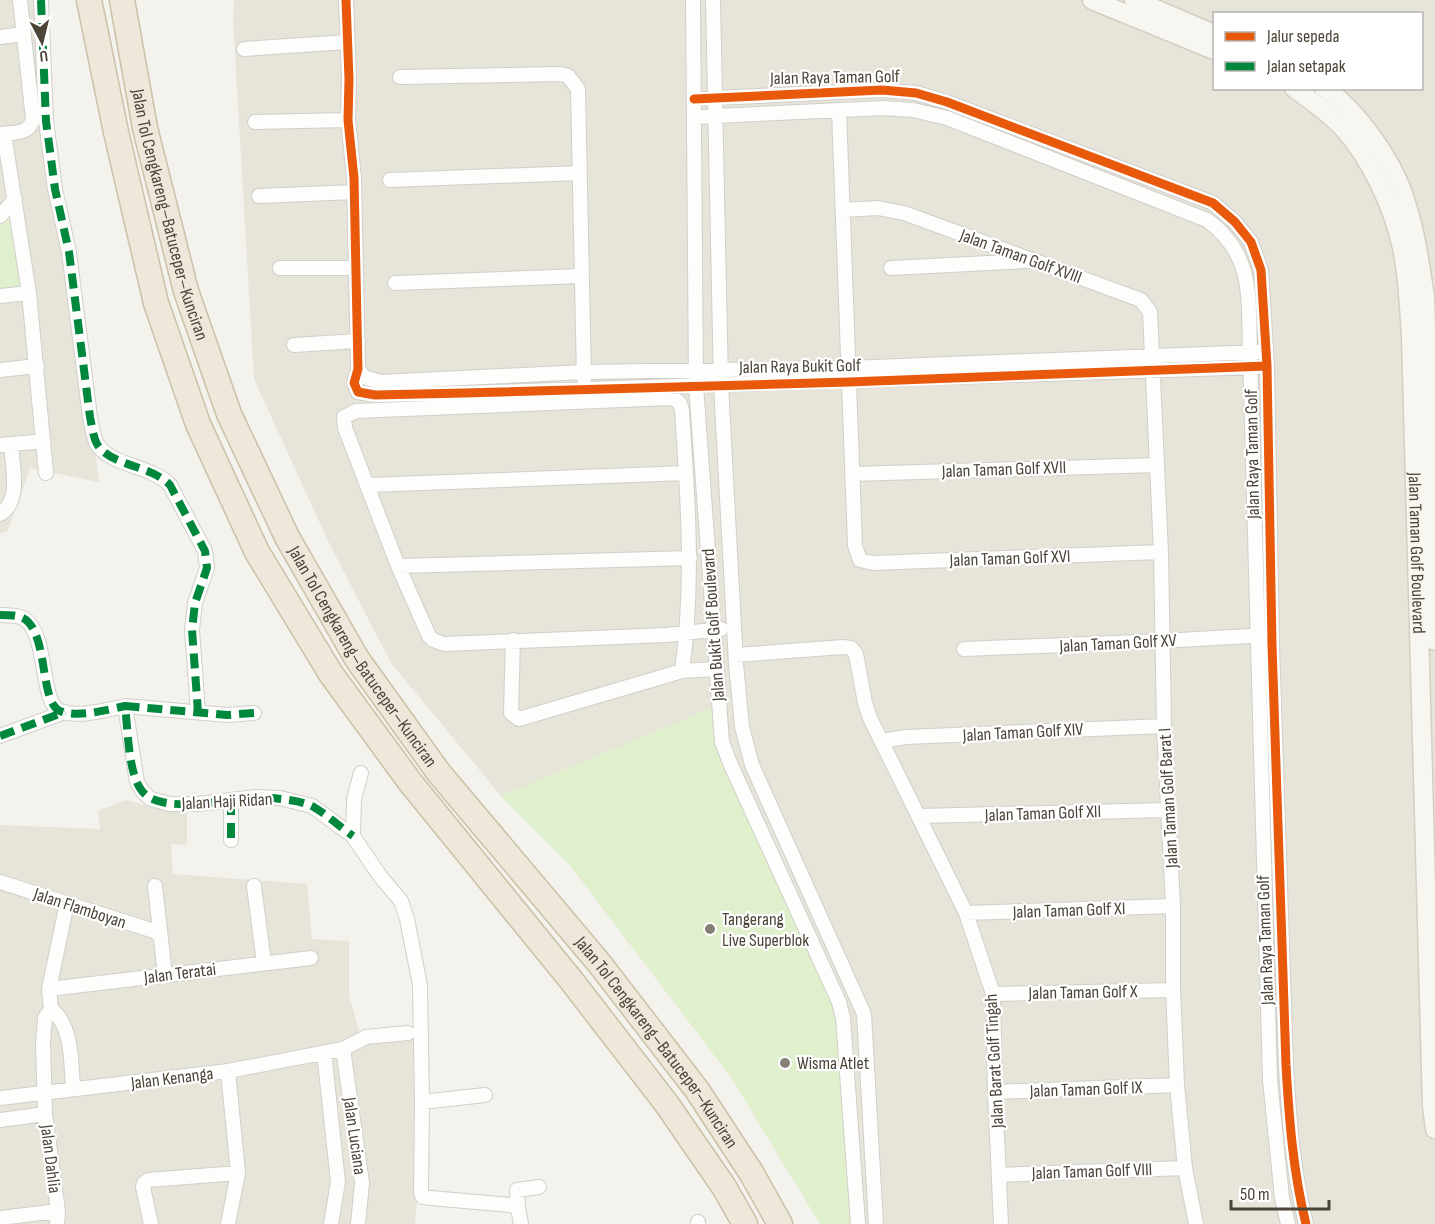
<svg xmlns="http://www.w3.org/2000/svg" width="1435" height="1224" font-family="'Sofia Sans Condensed',sans-serif">
<style>
.residential{fill:#e7e4da;fill-rule:evenodd}
.green{fill:#e0efcc}
.lines{fill:none;stroke-linecap:round;stroke-linejoin:round}
.street-casing{stroke:#d1cfca;stroke-width:16}
.secondary-casing{stroke:#d3cfc3;stroke-width:21}
.highway-casing{stroke:#ccc0a7;stroke-width:27}
.street{stroke:#fdfdfc;stroke-width:14}
.secondary{stroke:#f7f6f0;stroke-width:18}
.highway{stroke:#ede8da;stroke-width:24}
.quiet{stroke:#00873e;stroke-width:8;stroke-dasharray:15 8;stroke-linecap:butt}
.cycleway-casing{stroke:#fff;stroke-width:13}
.cycleway{stroke:#e8590c;stroke-width:9}
.poi-dot{fill:#868177;stroke:#fff;stroke-width:2}
.labels{text-anchor:middle;stroke-width:4.5;stroke-linejoin:round;paint-order:stroke}
.street-label{font-size:18px;fill:#4b4437;stroke:#fff}
.poi-label{font-size:18px;fill:#4b4437;stroke:#fff;text-anchor:start}
</style>
<rect width="100%" height="100%" fill="#f3f2ed"/>
<path class="residential" d="M 0,0 L 34,0 L 47,162 L 75,282 L 99,482 L 30,468 L 7,532 L 0,533 Z
M 234,0 L 1435,0 L 1435,1224 L 820,1224 L 733,1080 L 570,865 L 501,796 L 391,663 L 329,543 L 254,379 L 233,20 ZM 1214,14 L 1422,14 L 1422,88 L 1214,88 Z
M 125,800 L 157,808 L 187,809 L 187,845 L 171,844 L 173,874 L 307,884 L 312,939 L 349,941 L 349,995 L 360,1034 L 418,1034 L 418,1189 L 415,1224 L 0,1224 L 0,825 L 100,829 L 98,811 Z"/>
<path class="green" d="M 12,210 L 25,290 L 0,292 L 0,220 Z
M 711,708 L 725,770 L 832,993 L 845,1041 L 854,1224 L 820,1224 L 733,1080 L 570,865 L 501,796 Z"/>
<g class="lines">
<g class="street-casing">
<path id="street" d="M 41,0 L 46,121 L 55,189 L 69,252 L 90,417 C 92,426 93,437 97,444 C 110,466 151,465 170,485 L 205,551 L 207,568 L 195,603 L 192,630 L 198,712
M 346,0 L 349,79 L 348,120 L 354,178 L 358,369 L 354,383 L 358,392 L 375,395 L 465,393 L 1258,367
M 693,0 L 696,386 L 722,742 L 730,763 L 839,1002 L 843,1018 L 858,1224
M 713,0 L 721,385 L 736,664 L 742,727 L 752,765 L 864,1014 L 876,1224
M 0,37 L 24,34
M 244,49 L 347,42
M 400,77 L 560,74 L 568,76 L 578,89 L 584,379
M 694,99 L 882,90 L 916,93 L 947,102 L 1213,203 L 1235,222 L 1251,242 L 1261,270 L 1267,366 L 1272,645 L 1286,1065 C 1289,1118 1293,1172 1306,1224
M 839,110 L 855,546 L 860,560 L 873,563 L 1161,552
M 695,117 L 883,108 L 913,110 L 947,118 L 1207,220 C 1255,255 1248,299 1250,352 L 1270,1080 L 1282,1198 L 1288,1224
M 255,122 L 348,120
M 0,134 C 14,132 29,135 33,119 L 20,0
M 4,134 L 29,293 L 46,473
M 390,180 L 580,173
M 259,196 L 354,192
M 843,210 L 878,208 L 904,213 L 1141,300 L 1150,312 L 1161,552 L 1164,726 L 1173,906 L 1173,990 L 1177,1085 L 1185,1168 L 1196,1224
M 0,216 L 15,199
M 280,268 L 356,268
M 891,268 L 1027,261
M 395,283 L 581,276
M 0,296 L 29,293
M 294,345 L 358,341
M 358,369 L 364,377 L 380,382 L 584,372 L 848,368 L 1258,352
M 0,370 L 37,366
M 0,445 L 35,442 L 42,439
M 852,474 L 1157,465
M 368,485 L 686,473
M 0,514 C 22,501 12,466 11,444
M 398,566 L 690,558
M 0,615 C 7,615 17,615 23,618 C 49,632 39,702 60,711 C 78,718 106,710 125,706
M 513,640 L 511,713 L 519,719 L 682,671 L 716,669
M 964,649 L 1162,641 L 1267,635
M 736,655 L 843,647 L 851,648 L 856,654 L 865,703 L 870,718 L 966,913 L 993,994 L 995,1092 L 1001,1224
M 682,671 C 694,584 688,499 682,411 C 681,404 679,400 671,398 L 356,411 L 344,417 L 345,428 L 398,566 L 429,636 L 433,640 L 444,644 L 666,635 L 721,629
M 254,713 L 227,715 L 125,706 L 137,782 L 143,792 L 151,799 L 170,804 L 198,804 L 256,797 L 280,798 L 312,806 L 353,836 L 380,876 L 401,901 L 407,919 L 420,985 L 422,1102 L 421,1193 L 423,1197 L 431,1198 L 511,1205 L 518,1208 L 521,1224
M 0,736 L 65,712
M 881,741 L 906,737 L 1164,726
M 231,800 L 231,840
M 919,816 L 1167,810
M 353,836 L 354,799 L 361,773
M 0,882 L 154,931 L 160,935
M 155,886 L 165,975
M 254,886 L 264,963
M 966,913 L 1173,906
M 49,989 L 311,958
M 993,994 L 1173,990
M 51,1009 C 73,1026 71,1063 73,1089
M 343,1049 L 362,1183 L 358,1224
M 324,1052 L 338,1182 L 331,1224
M 228,1071 L 238,1173 L 228,1224
M 995,1092 L 1177,1085
M 0,1098 L 228,1071 L 343,1049 L 366,1037 L 408,1033
M 422,1102 L 485,1095
M 0,1120 L 45,1114
M 999,1175 L 1185,1168
M 518,1208 L 517,1190 L 539,1187
M 0,1218 L 58,1211
M 57,1224 L 58,1211 L 45,1114 L 43,1042 L 45,1018 L 51,1009 L 49,989 L 67,903
M 151,1224 L 143,1187 L 144,1183 L 148,1180 L 238,1173
M 698,1224 L 698,1222"/>
</g>
<g class="secondary-casing">
<g id="secondary">
<path d="M 1092,0 L 1214,50"/>
<path d="M 1134,0 L 1214,34"/>
<path id="s1" d="M 1294,88 C 1311,101 1330,113 1344,129 C 1371,159 1394,209 1402,248 C 1408,276 1409,307 1411,335 L 1432,1106 L 1435,1129"/>
<path d="M 1324,88 C 1358,110 1395,164 1406,203 C 1416,233 1420,265 1425,297 L 1435,641"/>
</g>
</g>
<g class="highway-casing">
<g id="highway">
<path d="M 89,0 L 116,132 L 156,303 L 198,424 L 257,552 L 331,674 L 410,782 L 571,980 L 666,1103 L 724,1187 L 745,1224"/>
<path id="s2" d="M 122,0 L 145,128 L 186,291 L 229,414 L 287,537 L 357,659 L 439,773 L 599,963 L 697,1090 L 752,1174 L 780,1224"/>
</g>
</g>
<use href="#street" class="street"/>
<use href="#secondary" class="secondary"/>
<use href="#highway" class="highway"/>
<path class="quiet" d="M 41,0 L 46,121 L 55,189 L 69,252 L 90,417 C 92,426 93,437 97,444 C 110,466 151,465 170,485 L 205,551 L 207,568 L 195,603 L 192,630 L 198,712
M 0,615 C 7,615 17,615 23,618 C 49,632 39,702 60,711 C 78,718 106,710 125,706
M 254,713 L 227,715 L 125,706 C 128,729 128,774 142,791 C 164,819 247,793 281,799 C 290,800 304,802 312,806 C 326,814 340,827 353,836
M 0,736 L 65,712
M 231,800 L 231,840"/>
<g class="cycleway-casing">
<path id="cycleway" d="M 346,0 L 349,79 L 348,120 L 354,178 L 358,369 L 354,383 L 358,392 L 375,395 L 465,393 L 849,382 L 1267,366
M 694,99 L 882,90 L 916,93 L 947,102 L 1213,203 L 1235,222 L 1251,242 L 1261,270 L 1267,366 L 1272,645 L 1286,1065 C 1289,1118 1293,1172 1306,1224"/>
</g>
<use href="#cycleway" class="cycleway"/>
</g>
<g class="poi-dot">
<circle cx="710" cy="929" r="6"/>
<circle cx="785" cy="1063" r="6"/>
</g>
<g class="labels">
<g class="street-label">
<text transform="translate(835 77) rotate(-1)" y="6">Jalan Raya Taman Golf</text>
<text dy="6" stroke="none"><textPath href="#s2" startOffset="220">Jalan Tol Cengkareng–Batuceper–Kunciran</textPath></text>
<text transform="translate(1021 256) rotate(20)" y="6">Jalan Taman Golf XVIII</text>
<text transform="translate(800 366) rotate(-1)" y="6">Jalan Raya Bukit Golf</text>
<text transform="translate(1252 454) rotate(-91)" y="6">Jalan Raya Taman Golf</text>
<text transform="translate(1004 469) rotate(-2)" y="6">Jalan Taman Golf XVII</text>
<text dy="6" stroke="none"><textPath href="#s1" startOffset="504">Jalan Taman Golf Boulevard</textPath></text>
<text transform="translate(1010 558) rotate(-2)" y="6">Jalan Taman Golf XVI</text>
<text transform="translate(713 625) rotate(-94)" y="6">Jalan Bukit Golf Boulevard</text>
<text transform="translate(1118 643) rotate(-3)" y="6">Jalan Taman Golf XV</text>
<text dy="6" stroke="none"><textPath href="#s2" startOffset="706">Jalan Tol Cengkareng–Batuceper–Kunciran</textPath></text>
<text transform="translate(1023 732) rotate(-3)" y="6">Jalan Taman Golf XIV</text>
<text transform="translate(1168 798) rotate(-93)" y="6">Jalan Taman Golf Barat I</text>
<text transform="translate(227 801) rotate(-3)" y="6">Jalan Haji Ridan</text>
<text transform="translate(1043 813) rotate(-2)" y="6">Jalan Taman Golf XII</text>
<text transform="translate(80 908) rotate(18)" y="6">Jalan Flamboyan</text>
<text transform="translate(1069 910) rotate(-2)" y="6">Jalan Taman Golf XI</text>
<text transform="translate(1265 940) rotate(-92)" y="6">Jalan Raya Taman Golf</text>
<text transform="translate(180 973) rotate(-7)" y="6">Jalan Teratai</text>
<text transform="translate(1083 992) rotate(-1)" y="6">Jalan Taman Golf X</text>
<text dy="6" stroke="none"><textPath href="#s2" startOffset="1192">Jalan Tol Cengkareng–Batuceper–Kunciran</textPath></text>
<text transform="translate(994 1061) rotate(-93)" y="6">Jalan Barat Golf Tingah</text>
<text transform="translate(172 1078) rotate(-7)" y="6">Jalan Kenanga</text>
<text transform="translate(1086 1089) rotate(-2)" y="6">Jalan Taman Golf IX</text>
<text transform="translate(355 1136) rotate(82)" y="6">Jalan Luciana</text>
<text transform="translate(51 1159) rotate(83)" y="6">Jalan Dahlia</text>
<text transform="translate(1092 1171) rotate(-2)" y="6">Jalan Taman Golf VIII</text>
</g>
<g class="poi-label">
<text x="722" y="925">Tangerang<tspan x="722" dy="21">Live Superblok</tspan></text>
<text x="797" y="1069">Wisma Atlet</text>
</g>
</g>
<rect x="1213" y="12" width="210" height="78" fill="#ffffff" stroke="#b7b4af" stroke-width="1.5"/>
<rect x="1225" y="32" width="30" height="9" fill="#e8590c" stroke="#b7b4af" stroke-width="1.5"/>
<text x="1267" y="42" font-size="18" fill="#4b4437">Jalur sepeda</text>
<rect x="1225" y="62" width="30" height="9" fill="#00873e" stroke="#b7b4af" stroke-width="1.5"/>
<text x="1267" y="72" font-size="18" fill="#4b4437">Jalan setapak</text>
<g transform="translate(42 42) rotate(173)" stroke="#ffffff" stroke-width="4.5" paint-order="stroke">
<path d="M0-4.5L10 22L0 15L-10 22Z" fill="#4b4437"/>
<text y="-9" font-size="16" font-weight="bold" text-anchor="middle" fill="#4b4437">U</text>
</g>
<path d="M1231 1200v9h98v-9" fill="none" stroke="#4b4437" stroke-width="3"/>
<text x="1240" y="1200" font-size="18" fill="#4b4437" stroke="#ffffff" stroke-width="4.5" paint-order="stroke">50 m</text>
</svg>
